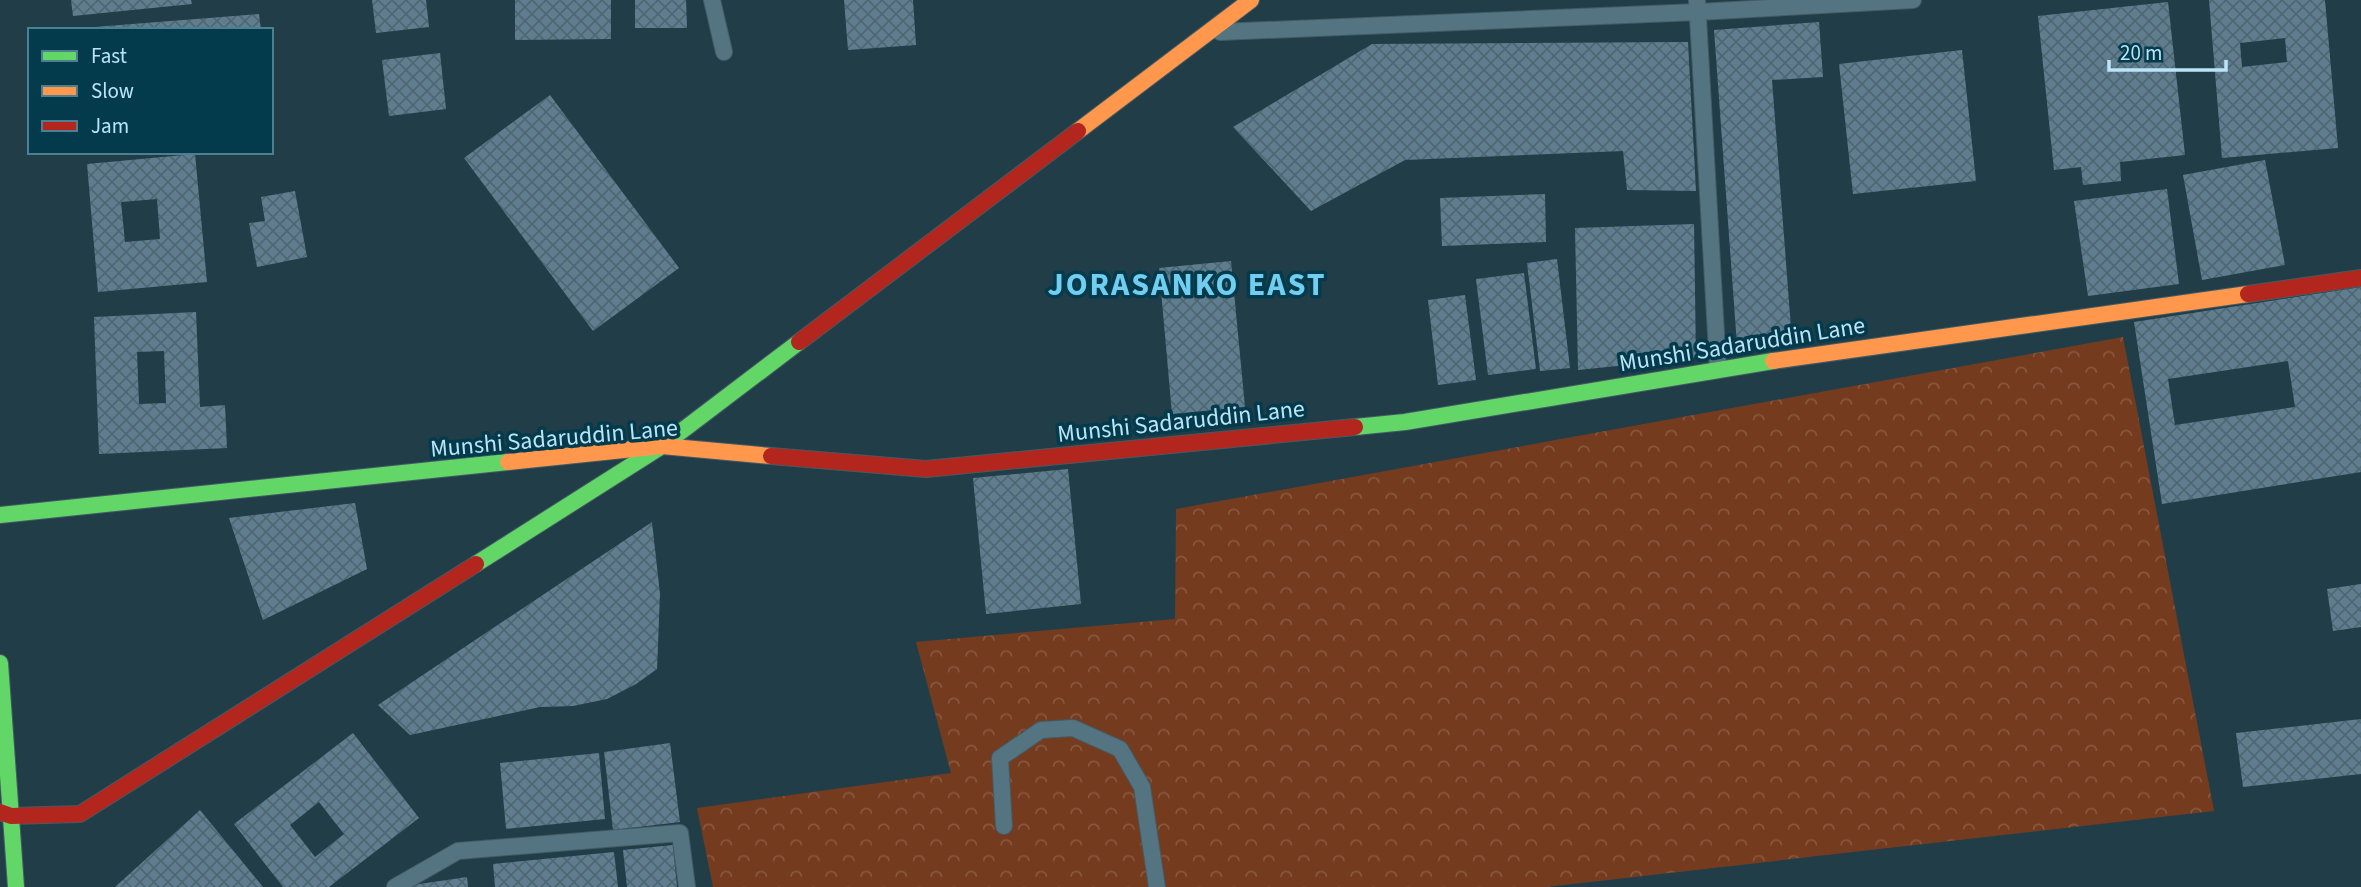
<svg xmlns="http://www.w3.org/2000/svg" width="2361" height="887" font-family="'Source Sans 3',sans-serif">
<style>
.park{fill:url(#park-crowns)}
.building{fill:url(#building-cross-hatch);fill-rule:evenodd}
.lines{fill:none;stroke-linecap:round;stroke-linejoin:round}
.lane-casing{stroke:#435b64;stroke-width:18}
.fast-casing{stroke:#435b64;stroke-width:18}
.slow-casing{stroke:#435b64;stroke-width:18}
.jam-casing{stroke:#435b64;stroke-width:18}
.lane{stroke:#537480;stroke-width:16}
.fast{stroke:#63d668;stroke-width:16}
.slow{stroke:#ff974d;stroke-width:16}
.jam{stroke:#b3261e;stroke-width:16}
.labels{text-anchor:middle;stroke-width:7;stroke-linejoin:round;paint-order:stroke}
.street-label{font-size:24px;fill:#bbe5f7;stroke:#033b4c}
.district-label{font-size:32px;font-weight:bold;letter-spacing:2px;fill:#72cef1;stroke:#033b4c}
</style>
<defs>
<pattern id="park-crowns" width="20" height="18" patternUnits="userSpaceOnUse" patternTransform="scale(1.75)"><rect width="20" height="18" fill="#753b1e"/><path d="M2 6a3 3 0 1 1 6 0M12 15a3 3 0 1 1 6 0" fill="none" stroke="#87573f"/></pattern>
<pattern id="building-cross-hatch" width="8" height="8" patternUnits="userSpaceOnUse" patternTransform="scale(1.75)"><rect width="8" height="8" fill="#5f7d8f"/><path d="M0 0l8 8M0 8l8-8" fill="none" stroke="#4f6773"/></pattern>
</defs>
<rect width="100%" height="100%" fill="#213e48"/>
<path class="park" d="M 2123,337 L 2214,811 L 1546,887 L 713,887 L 697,808 L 951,773 L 916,642 L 1175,619 L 1176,509 Z"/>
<path class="building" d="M 71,0 L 191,0 L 192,4 L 73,16 Z
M 372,0 L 426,0 L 429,27 L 376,33 Z
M 515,0 L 611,0 L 611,39 L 515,40 Z
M 635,0 L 686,0 L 687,28 L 635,28 Z
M 844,0 L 913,0 L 916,45 L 848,50 Z
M 2209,0 L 2325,0 L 2338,148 L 2222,158 ZM 2285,38 L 2287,62 L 2242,67 L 2240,43 Z
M 2168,2 L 2185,155 L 2120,162 L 2121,181 L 2083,185 L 2081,167 L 2054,170 L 2038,16 Z
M 259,14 L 261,30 L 82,30 L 82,28 Z
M 1819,22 L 1823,77 L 1772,80 L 1792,341 L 1737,345 L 1714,30 Z
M 1688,42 L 1696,191 L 1627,190 L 1623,151 L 1405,160 L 1311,211 L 1233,127 L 1372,44 Z
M 1962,50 L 1976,181 L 1853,194 L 1839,64 Z
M 440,53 L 446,109 L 389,116 L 382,60 Z
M 550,95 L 679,268 L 593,331 L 464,158 Z
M 195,154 L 207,282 L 98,292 L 87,164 ZM 157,199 L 160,239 L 125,242 L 121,202 Z
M 2265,160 L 2285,265 L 2202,280 L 2183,175 Z
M 2167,189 L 2179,284 L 2088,296 L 2074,201 Z
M 295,191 L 307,257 L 257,267 L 249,223 L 265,221 L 261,197 Z
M 1545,194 L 1546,242 L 1442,246 L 1440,198 Z
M 1694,224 L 1696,358 L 1578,370 L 1575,228 Z
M 1557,259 L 1570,368 L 1540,371 L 1527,263 Z
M 1231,261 L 1245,407 L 1172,414 L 1159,268 Z
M 1524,273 L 1536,369 L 1488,375 L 1476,279 Z
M 2361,287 L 2361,472 L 2162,504 L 2134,322 ZM 2288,361 L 2295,407 L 2175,425 L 2168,379 Z
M 1465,295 L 1476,380 L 1438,385 L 1428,300 Z
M 196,312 L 200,407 L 225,405 L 227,448 L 99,454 L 94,317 ZM 164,351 L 166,403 L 139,404 L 137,352 Z
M 1068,469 L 1081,604 L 986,614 L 973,478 Z
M 355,503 L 367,569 L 263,620 L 229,518 Z
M 652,522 L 660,594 L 657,669 L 636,684 L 607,699 L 573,706 L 540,707 L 410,735 L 378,705 Z
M 2361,584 L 2361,627 L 2333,631 L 2327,589 Z
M 2361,719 L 2361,774 L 2243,787 L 2236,733 Z
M 353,733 L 419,818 L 329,887 L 283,887 L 234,824 ZM 319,802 L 344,834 L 315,857 L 290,825 Z
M 670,743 L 680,822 L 613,830 L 604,752 Z
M 599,753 L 605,819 L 506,829 L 500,763 Z
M 200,810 L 263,887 L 115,887 Z
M 673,845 L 677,887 L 627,887 L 623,850 Z
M 614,852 L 618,887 L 495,887 L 493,864 Z
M 467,877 L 468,887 L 413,887 L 413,885 Z"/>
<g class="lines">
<g class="lane-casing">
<path id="lane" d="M 712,0 L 724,52
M 1697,0 L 1718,369
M 1220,32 L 1698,12 L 1913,0
M 1004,826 L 1000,758 L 1041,730 L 1073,728 L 1120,749 L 1142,787 L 1157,887
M 395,887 L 458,851 L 680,833 L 687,887"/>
</g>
<g class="fast-casing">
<path id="fast" d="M 1355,427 L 1405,422 L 1773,361
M 0,515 L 508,462
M 476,564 L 662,446 L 799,342
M 0,663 L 16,887"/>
</g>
<g class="slow-casing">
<path id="slow" d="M 1078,131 L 1251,0
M 1773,361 L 2248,294
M 508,462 L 662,446 L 771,456"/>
</g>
<g class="jam-casing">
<path id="jam" d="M 2248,294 L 2361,278
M 799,342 L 1078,131
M 771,456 L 926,469 L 1355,427
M 0,812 L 11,816 L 80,814 L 476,564"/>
</g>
<use href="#lane" class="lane"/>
<use href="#fast" class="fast"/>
<use href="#slow" class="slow"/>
<use href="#jam" class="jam"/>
</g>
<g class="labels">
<g class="street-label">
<text transform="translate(1742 344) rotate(-9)" y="8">Munshi Sadaruddin Lane</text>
<text transform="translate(1181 421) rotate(-6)" y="8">Munshi Sadaruddin Lane</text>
<text transform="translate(554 438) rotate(-5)" y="8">Munshi Sadaruddin Lane</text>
</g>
<g class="district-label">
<text x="1187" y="295">JORASANKO EAST</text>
</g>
</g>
<rect x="28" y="28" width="245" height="126" fill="#033b4c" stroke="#4d7f90" stroke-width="2"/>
<rect x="42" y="51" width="35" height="10" fill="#63d668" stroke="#4d7f90" stroke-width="2"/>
<text x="91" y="63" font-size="21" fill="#bbe5f7">Fast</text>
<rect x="42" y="86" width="35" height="10" fill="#ff974d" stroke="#4d7f90" stroke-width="2"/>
<text x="91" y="98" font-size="21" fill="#bbe5f7">Slow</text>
<rect x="42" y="121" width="35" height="10" fill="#b3261e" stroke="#4d7f90" stroke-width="2"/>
<text x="91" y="133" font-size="21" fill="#bbe5f7">Jam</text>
<path d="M2109 60v10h117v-10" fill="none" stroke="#bbe5f7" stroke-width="3.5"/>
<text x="2120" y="60" font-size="21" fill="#bbe5f7" stroke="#033b4c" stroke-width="5" paint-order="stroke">20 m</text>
</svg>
